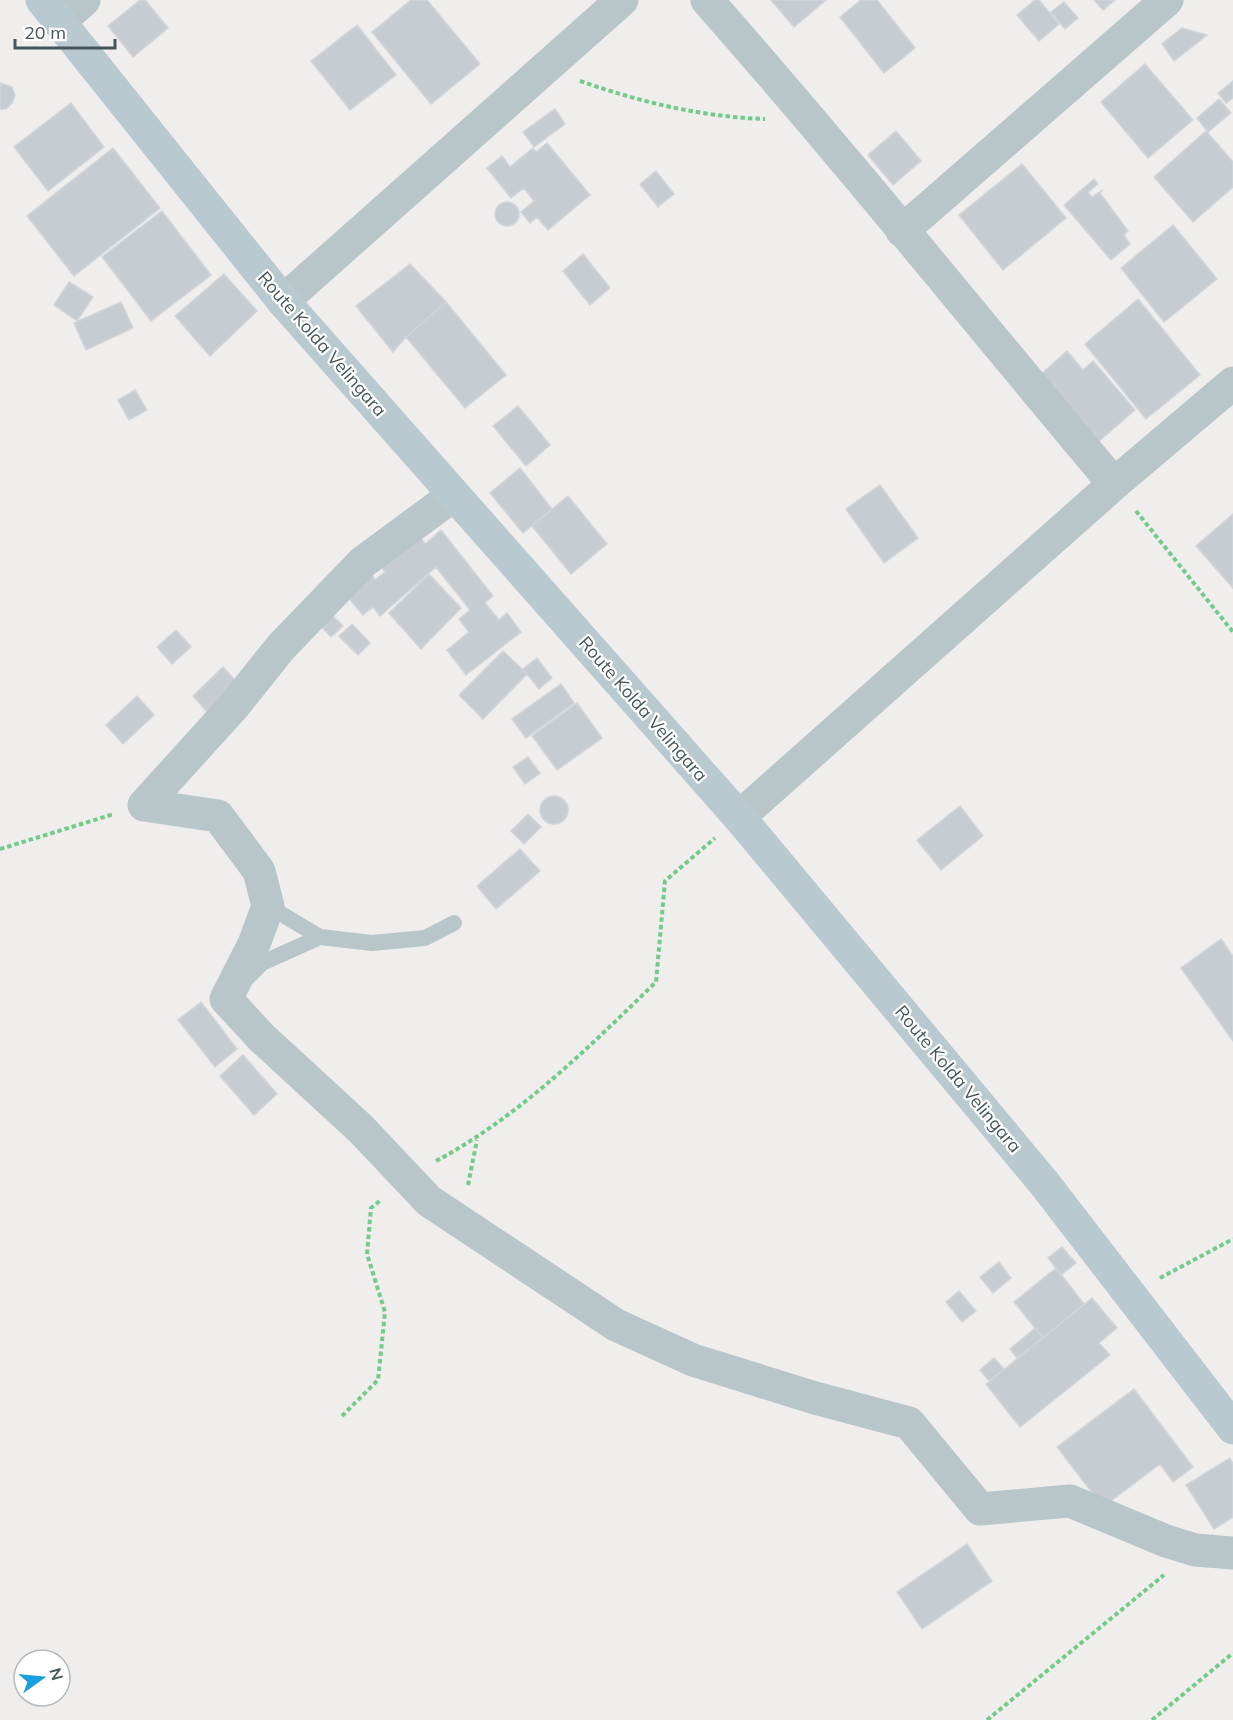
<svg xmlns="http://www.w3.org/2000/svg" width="1233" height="1720" font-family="Mulish,sans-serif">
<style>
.building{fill:#c7ccd0;stroke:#d1d5d9;stroke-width:1.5}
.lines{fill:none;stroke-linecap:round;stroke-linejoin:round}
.path{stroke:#72cc89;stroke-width:4;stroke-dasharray:4.5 3;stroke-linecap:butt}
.lane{stroke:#b8c6ca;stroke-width:16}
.street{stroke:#b8c6ca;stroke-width:33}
.secondary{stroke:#b8c9cf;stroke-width:33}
.labels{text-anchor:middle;stroke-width:4.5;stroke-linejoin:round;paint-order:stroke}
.street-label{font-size:18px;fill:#45565a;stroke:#fff}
</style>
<rect width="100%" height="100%" fill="#f0eded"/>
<path class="building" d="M 140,0 L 145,0 L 168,28 L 133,57 L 108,26 Z
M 411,0 L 427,0 L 480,64 L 431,104 L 372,32 Z
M 771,0 L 826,0 L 794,27 Z
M 861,0 L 877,0 L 915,48 L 884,73 L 840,17 Z
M 1035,0 L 1039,0 L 1059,24 L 1039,41 L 1017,15 Z
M 1094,0 L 1115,0 L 1103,10 Z
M 1064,2 L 1078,18 L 1065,29 L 1051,12 Z
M 357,25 L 396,75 L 350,110 L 311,61 Z
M 1182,28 L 1207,35 L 1174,61 L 1162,44 Z
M 1145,64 L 1193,120 L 1148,158 L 1101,102 Z
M 1233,81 L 1233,98 L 1226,103 L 1218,93 Z
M 0,83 L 12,87 L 15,95 L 12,103 L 6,109 L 0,109 Z
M 1219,99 L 1231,113 L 1208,132 L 1197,118 Z
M 71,103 L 104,147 L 48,191 L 14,147 Z
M 555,109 L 565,124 L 534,147 L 523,132 Z
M 896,131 L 921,161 L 893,185 L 868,155 Z
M 1206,131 L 1233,162 L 1233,187 L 1193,222 L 1154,177 Z
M 547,143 L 590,195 L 548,230 L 537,217 L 530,223 L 521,212 L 534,201 L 524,188 L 511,198 L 487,168 L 502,156 L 510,167 L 533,148 L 536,152 Z
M 113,148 L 160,208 L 74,276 L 27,216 Z
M 1022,164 L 1066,218 L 1003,270 L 959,215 Z
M 656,171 L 674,194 L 658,207 L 640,184 Z
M 1094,179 L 1098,184 L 1088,192 L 1092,197 L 1103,190 L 1100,193 L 1128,231 L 1124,235 L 1130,244 L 1111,260 L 1064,205 Z
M495 214a12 12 0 1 1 24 0a12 12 0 1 1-24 0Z
M 162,211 L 211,275 L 151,321 L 102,257 Z
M 1173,225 L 1217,279 L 1164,322 L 1121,268 Z
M 583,254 L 610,288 L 590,305 L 563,271 Z
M 410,264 L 446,302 L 406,337 L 393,352 L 356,306 Z
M 224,274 L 257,311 L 210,356 L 175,316 Z
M 69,282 L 93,297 L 77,321 L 54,305 Z
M 1138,299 L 1200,375 L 1146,419 L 1085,344 Z
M 121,302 L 133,328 L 86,350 L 74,323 Z
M 446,302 L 506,375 L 465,408 L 406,337 Z
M 1067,351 L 1083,370 L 1093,361 L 1135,410 L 1097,443 L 1039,376 Z
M 135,390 L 147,410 L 129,420 L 118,400 Z
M 518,406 L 550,445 L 526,466 L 493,426 Z
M 520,468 L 552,509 L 523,533 L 490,493 Z
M 880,485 L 918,538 L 884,563 L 846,509 Z
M 568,496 L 607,544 L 571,574 L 532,526 Z
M 1233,514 L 1233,588 L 1196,546 Z
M 441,530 L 493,596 L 485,603 L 499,620 L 507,613 L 521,632 L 466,675 L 447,650 L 469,632 L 459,619 L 470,610 L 436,567 L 380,616 L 373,607 L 363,615 L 343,591 L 368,570 L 375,580 L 385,572 L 378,563 L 416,532 L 425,544 Z
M 429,574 L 461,608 L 421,649 L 389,613 Z
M 330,613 L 343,626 L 331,637 L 319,624 Z
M 352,624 L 370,643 L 358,655 L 339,636 Z
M 176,630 L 191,647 L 172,664 L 157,647 Z
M 503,651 L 527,674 L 483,719 L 459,695 Z
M 537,658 L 552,678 L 539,689 L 523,669 Z
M 223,667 L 238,683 L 207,712 L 193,696 Z
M 561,684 L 574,703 L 526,738 L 512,719 Z
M 137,696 L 154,715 L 123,744 L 106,725 Z
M 577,703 L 602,738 L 557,770 L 532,736 Z
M 528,757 L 540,773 L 525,784 L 513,767 Z
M540 810a14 14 0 1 1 28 0a14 14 0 1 1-28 0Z
M 960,806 L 983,836 L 941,870 L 917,840 Z
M 528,814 L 541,827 L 524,844 L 511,831 Z
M 520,849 L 540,871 L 496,909 L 477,886 Z
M 1221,939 L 1233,956 L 1233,1041 L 1181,968 Z
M 201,1002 L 237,1049 L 215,1067 L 178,1020 Z
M 243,1055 L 277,1094 L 254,1115 L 220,1076 Z
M 1062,1247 L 1076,1263 L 1061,1275 L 1048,1258 Z
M 999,1262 L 1011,1278 L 993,1293 L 980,1277 Z
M 1056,1268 L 1084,1304 L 1043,1338 L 1014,1302 Z
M 959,1291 L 976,1311 L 962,1322 L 946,1302 Z
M 1092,1298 L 1117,1328 L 1099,1343 L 1110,1355 L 1020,1427 L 986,1384 Z
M 1035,1328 L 1043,1338 L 1017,1358 L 1010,1349 Z
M 994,1358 L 1004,1369 L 989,1381 L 980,1370 Z
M 1134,1389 L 1193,1467 L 1173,1482 L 1160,1464 L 1103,1507 L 1057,1447 Z
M 1230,1458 L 1233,1464 L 1233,1517 L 1214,1529 L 1186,1485 Z
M 967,1544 L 992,1581 L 922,1629 L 897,1592 Z"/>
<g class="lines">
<path class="path" d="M 580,81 C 640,102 702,117 765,119
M 1136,511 L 1233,632
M 0,849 L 114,814
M 436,1161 C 520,1116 588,1048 656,982 L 665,881 L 715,838
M 468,1185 L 477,1140
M 1160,1278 L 1233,1239
M 342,1416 L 378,1380 L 385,1312 L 367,1254 L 371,1208 L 381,1200
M 987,1720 L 1164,1575
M 1152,1720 L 1233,1653"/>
<path class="lane" d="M 268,906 L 320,937 L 372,943 L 425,938 L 454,923
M 248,977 L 262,963 L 320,937"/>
<path class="street" d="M 707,0 C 846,158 978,322 1114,484
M 59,22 L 84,0
M 902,231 L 1167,0
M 283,301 L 622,0
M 144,805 L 218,816 L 259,871 L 268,906 L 254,944 L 226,999 L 262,1038 L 361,1129 L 429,1201 L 616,1325 L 693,1360 L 815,1398 L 909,1423 L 980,1509 L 1070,1501 L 1166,1541 L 1195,1550 L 1233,1553
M 144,805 L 233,707 L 281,647 L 363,562 L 454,495
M 739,817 L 1114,484 L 1233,383"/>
<path class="secondary" d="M 42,0 L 283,301 L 739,817 L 1044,1183 L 1233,1428"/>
</g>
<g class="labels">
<g class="street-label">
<text transform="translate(322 344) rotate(49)" y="6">Route Kolda Velingara</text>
<text transform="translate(643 709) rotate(49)" y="6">Route Kolda Velingara</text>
<text transform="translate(958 1079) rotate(50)" y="6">Route Kolda Velingara</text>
</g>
</g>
<g transform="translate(42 1678) rotate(75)"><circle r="28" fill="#ffffff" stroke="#b5bbbd" stroke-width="1.5"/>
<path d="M0-4.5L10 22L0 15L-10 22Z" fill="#18a0de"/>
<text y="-9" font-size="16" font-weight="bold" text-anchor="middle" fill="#45565a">N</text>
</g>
<path d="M15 39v9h100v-9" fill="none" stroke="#45565a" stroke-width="3"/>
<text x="24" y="39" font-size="18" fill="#45565a" stroke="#ffffff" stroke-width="4.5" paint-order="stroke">20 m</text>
</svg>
